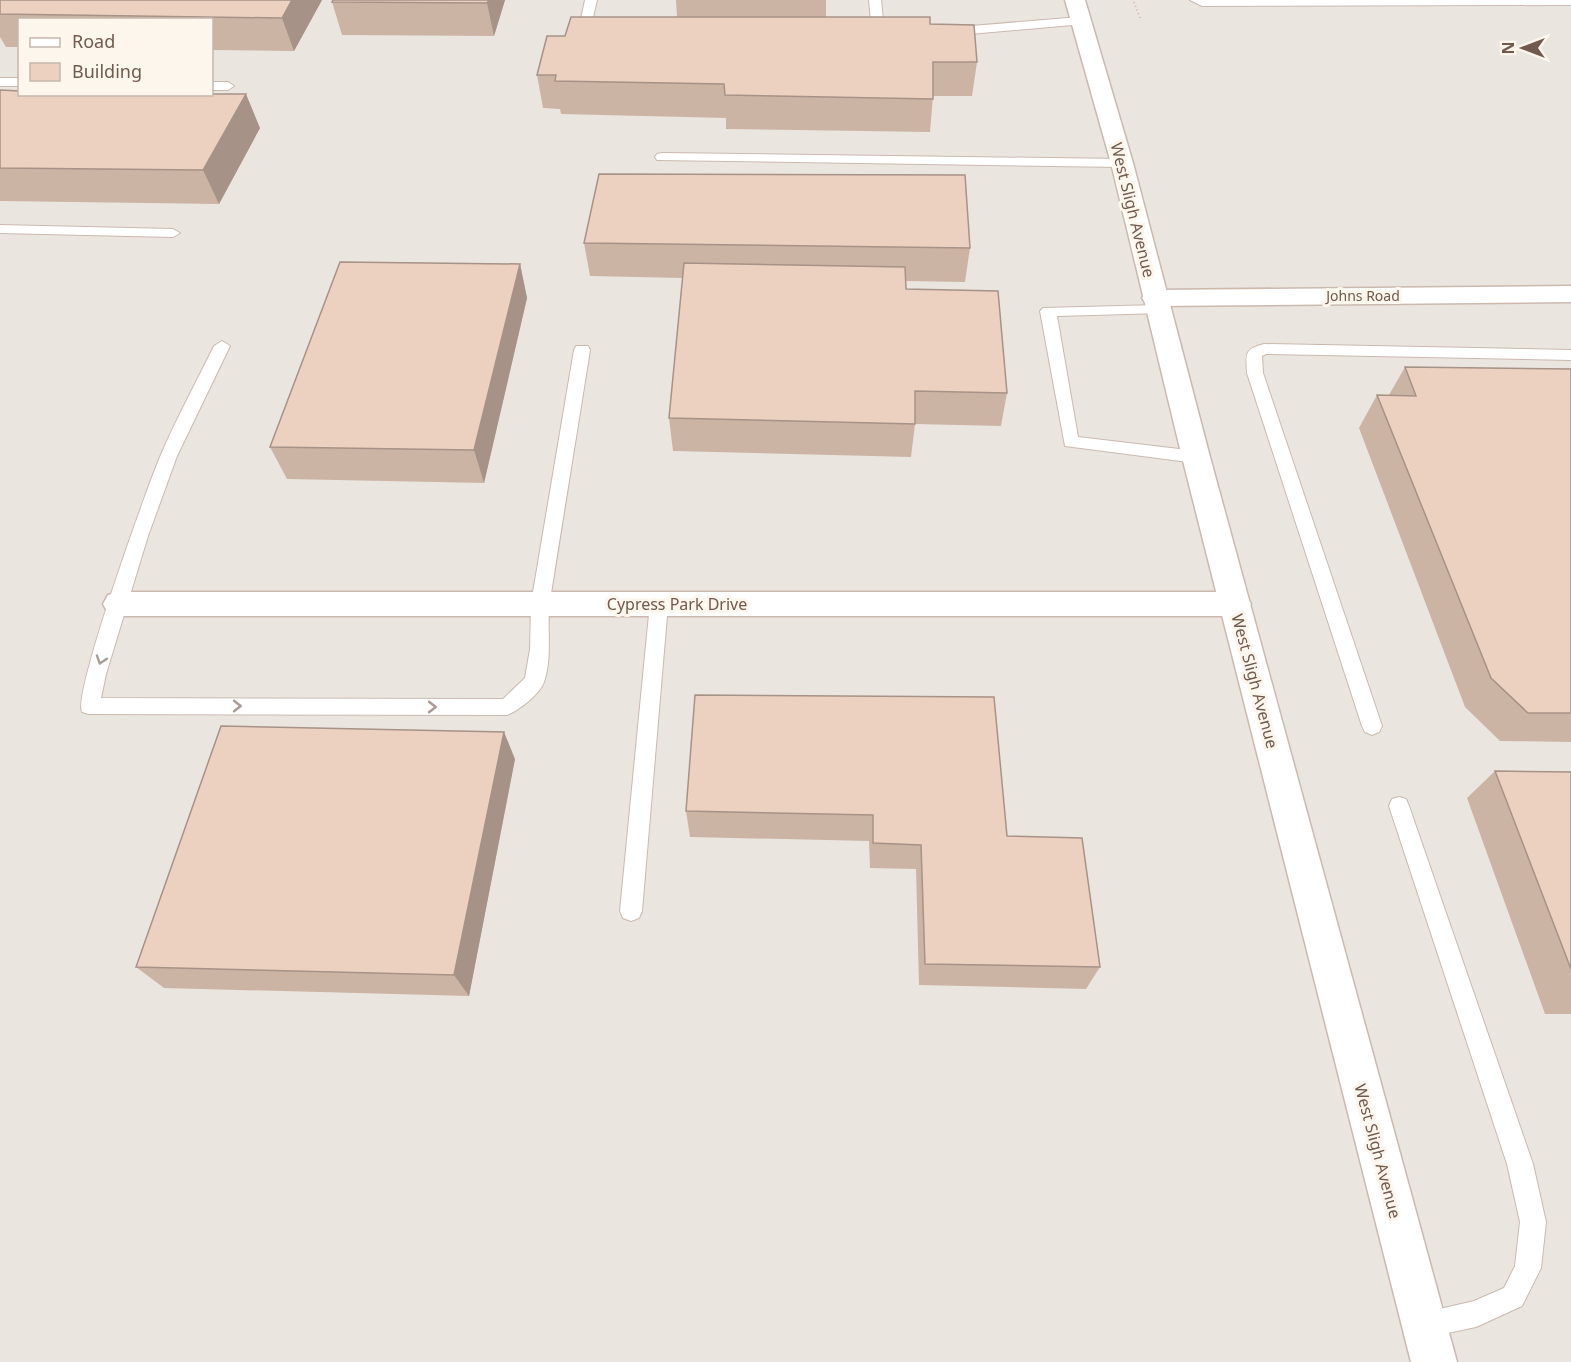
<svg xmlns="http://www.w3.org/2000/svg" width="1571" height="1362" font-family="'Noto Sans',sans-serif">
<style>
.industrial{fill:#ebe5e0;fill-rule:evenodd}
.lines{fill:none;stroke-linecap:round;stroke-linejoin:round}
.service-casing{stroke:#cbb9ae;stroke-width:2}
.minor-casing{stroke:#cbb9ae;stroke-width:3}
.tertiary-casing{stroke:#cbb9ae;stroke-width:3}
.path{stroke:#d2b4a4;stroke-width:2;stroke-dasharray:1 3;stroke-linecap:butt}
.service{fill:#fff;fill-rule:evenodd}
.minor{fill:#fff;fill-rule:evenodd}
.tertiary{fill:#fff;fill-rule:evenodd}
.wall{fill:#ccb4a5}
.shaded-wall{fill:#a69286}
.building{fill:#edd1c0;stroke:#a69286;stroke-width:1.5}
.oneway{stroke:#aa9b94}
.labels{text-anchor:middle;stroke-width:6;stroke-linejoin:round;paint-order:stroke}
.far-street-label{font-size:14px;fill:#71594d;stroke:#fdf6ec}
.street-label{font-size:16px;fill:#71594d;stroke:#fdf6ec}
</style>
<rect width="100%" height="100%" fill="#faf2e6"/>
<path class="industrial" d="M 0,0 L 1571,0 L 1571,1362 L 0,1362 ZM 20,20 L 212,20 L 212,94 L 20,94 Z"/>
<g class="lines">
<g class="service-casing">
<path id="service" d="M 585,0 L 597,0 L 593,17 L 614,26 L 614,32 L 606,32 L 583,22 L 581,19 Z
M 869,0 L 881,0 L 884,29 L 892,29 L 892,35 L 878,37 L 872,33 Z
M 1190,0 L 1571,0 L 1571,5 L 1202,6 Z
M 1080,17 L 1084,18 L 1084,24 L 947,36 L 941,32 L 947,28 Z
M 0,78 L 20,78 L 20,86 L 0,86 Z
M 212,82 L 228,82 L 234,86 L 228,90 L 212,90 Z
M 662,153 L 1122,159 L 1129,163 L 1122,167 L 657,160 L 655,157 L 657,154 Z
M 0,225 L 173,229 L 180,233 L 173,237 L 0,233 Z
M 1159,305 L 1167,310 L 1164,313 L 1057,316 L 1078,437 L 1196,451 L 1202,453 L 1204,457 L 1202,461 L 1196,463 L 1065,446 L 1040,311 L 1043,308 Z
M 222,341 L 230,346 L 177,456 L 148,536 L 106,674 L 101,698 L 503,699 L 525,678 L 530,649 L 531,604 L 574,350 L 576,346 L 588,346 L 590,350 C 577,433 563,516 550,600 C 546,627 553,655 544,682 C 540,694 518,711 507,715 L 89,714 L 82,712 C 73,693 147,488 160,457 C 176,419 196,383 214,346 Z
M 1264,344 L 1571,350 L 1571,360 L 1266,354 L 1262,356 L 1263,373 L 1382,726 L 1379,732 L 1372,735 L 1365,732 L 1362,726 L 1247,373 C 1246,354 1244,349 1264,344 Z
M 659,597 L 666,599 L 668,604 L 642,911 L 639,918 L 631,921 L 623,918 L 620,911 L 650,604 L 652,599 Z
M 1399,797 L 1406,799 L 1409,806 L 1533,1164 L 1546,1222 L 1541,1268 L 1522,1306 L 1476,1327 L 1424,1338 L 1414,1335 L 1411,1325 L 1414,1315 L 1474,1301 L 1504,1288 L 1515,1266 L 1520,1222 L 1507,1164 L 1389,806 L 1392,799 Z"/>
</g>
<g class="minor-casing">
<path id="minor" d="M 1571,286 L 1571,302 L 1155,306 L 1146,304 L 1142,298 L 1146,292 L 1155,290 Z
M 119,592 L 1235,592 L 1246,595 L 1251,604 L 1246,613 L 1235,616 L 119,616 L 108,613 L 103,604 L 108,595 Z"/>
</g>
<g class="tertiary-casing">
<path id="tertiary" d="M 1065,0 L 1085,0 L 1133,163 L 1210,457 L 1457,1362 L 1411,1362 L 1182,457 L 1111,163 Z"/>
</g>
<path class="path" d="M 1134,2 L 1140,18"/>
<use href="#service" class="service"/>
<use href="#minor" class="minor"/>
<use href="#tertiary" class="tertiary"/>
</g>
<path class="wall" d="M 0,0 L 322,0 L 294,51 L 212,50 L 212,20 L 20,20 L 20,47 L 6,47 L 0,37 Z
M 333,0 L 505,0 L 494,36 L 342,35 L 332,2 Z
M 676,0 L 826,0 L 826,17 L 930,24 L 977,62 L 972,96 L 933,96 L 930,132 L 726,129 L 726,118 L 561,114 L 560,109 L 543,108 L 537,75 L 565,36 L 677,17 Z
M 0,90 L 260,128 L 219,204 L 0,201 Z
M 584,243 L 970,248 L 965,282 L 905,281 L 906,289 L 1007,393 L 1001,426 L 915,424 L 911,457 L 673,451 L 669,418 L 683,278 L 590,276 Z
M 520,264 L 527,298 L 484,483 L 287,479 L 270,447 Z
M 1405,367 L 1571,369 L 1571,742 L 1500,741 L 1465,707 L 1359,428 L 1377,395 L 1389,395 Z
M 695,695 L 1007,836 L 1100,967 L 1086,989 L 919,985 L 916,869 L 870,868 L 869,841 L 690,837 L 686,811 Z
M 515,759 L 469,996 L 164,988 L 136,967 Z
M 1495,771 L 1571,772 L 1571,1014 L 1545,1014 L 1467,798 Z"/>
<path class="shaded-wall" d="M 292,0 L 322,0 L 294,51 L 282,18 Z
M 489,0 L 505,0 L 494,36 L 487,3 Z
M 246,94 L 260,128 L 219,204 L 203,170 Z
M 520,264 L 527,298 L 484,483 L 474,450 Z
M 504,732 L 515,759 L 469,996 L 454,975 Z"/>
<path class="building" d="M 0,0 L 292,0 L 282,18 L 0,14 Z
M 333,0 L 489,0 L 487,3 L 332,2 Z
M 571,17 L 930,17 L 930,24 L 974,25 L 977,62 L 933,62 L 933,99 L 725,95 L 724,84 L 555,81 L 556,75 L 537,75 L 547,36 L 565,36 Z
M 0,90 L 20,91 L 20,94 L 246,94 L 203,170 L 0,168 Z
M 599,174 L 965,175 L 970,248 L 584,243 Z
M 340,262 L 520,264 L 474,450 L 270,447 Z
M 684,263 L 905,267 L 906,289 L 998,291 L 1007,393 L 915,391 L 915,424 L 669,418 Z
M 1405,367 L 1571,369 L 1571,713 L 1528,713 L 1491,678 L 1377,395 L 1416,396 Z
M 695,695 L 994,697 L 1007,836 L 1082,838 L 1100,967 L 925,964 L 921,845 L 873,843 L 873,815 L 686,811 Z
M 221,726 L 504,732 L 454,975 L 136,967 Z
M 1495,771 L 1571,772 L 1571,969 Z"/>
<defs><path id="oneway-chevron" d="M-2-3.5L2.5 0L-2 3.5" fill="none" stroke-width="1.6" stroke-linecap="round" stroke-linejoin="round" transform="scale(1.5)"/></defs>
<g class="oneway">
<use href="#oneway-chevron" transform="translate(101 660) rotate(108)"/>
<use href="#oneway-chevron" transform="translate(237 706)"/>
<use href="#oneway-chevron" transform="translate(432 707)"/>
</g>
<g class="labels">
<g class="far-street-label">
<text x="1363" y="301">Johns Road</text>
</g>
<g class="street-label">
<text transform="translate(1133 210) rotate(76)" y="6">West Sligh Avenue</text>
<text x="677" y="610">Cypress Park Drive</text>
<text transform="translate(1255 681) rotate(75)" y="6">West Sligh Avenue</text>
<text transform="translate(1378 1151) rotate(75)" y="6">West Sligh Avenue</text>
</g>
</g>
<rect x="18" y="18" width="195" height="78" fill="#fdf6ec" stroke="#c5b7ac" stroke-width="1.5"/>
<rect x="30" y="38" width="30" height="9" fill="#ffffff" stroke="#c5b7ac" stroke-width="1.5"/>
<text x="72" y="48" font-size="18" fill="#71594d">Road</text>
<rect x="30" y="63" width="30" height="18" fill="#edd1c0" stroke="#c5b7ac" stroke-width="1.5"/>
<text x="72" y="78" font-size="18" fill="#71594d">Building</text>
<g transform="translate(1523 48) rotate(270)" stroke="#fdf6ec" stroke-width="4.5" paint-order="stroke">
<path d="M0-4.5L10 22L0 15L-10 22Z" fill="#71594d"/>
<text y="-9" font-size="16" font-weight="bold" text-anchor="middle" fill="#71594d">N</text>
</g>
</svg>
